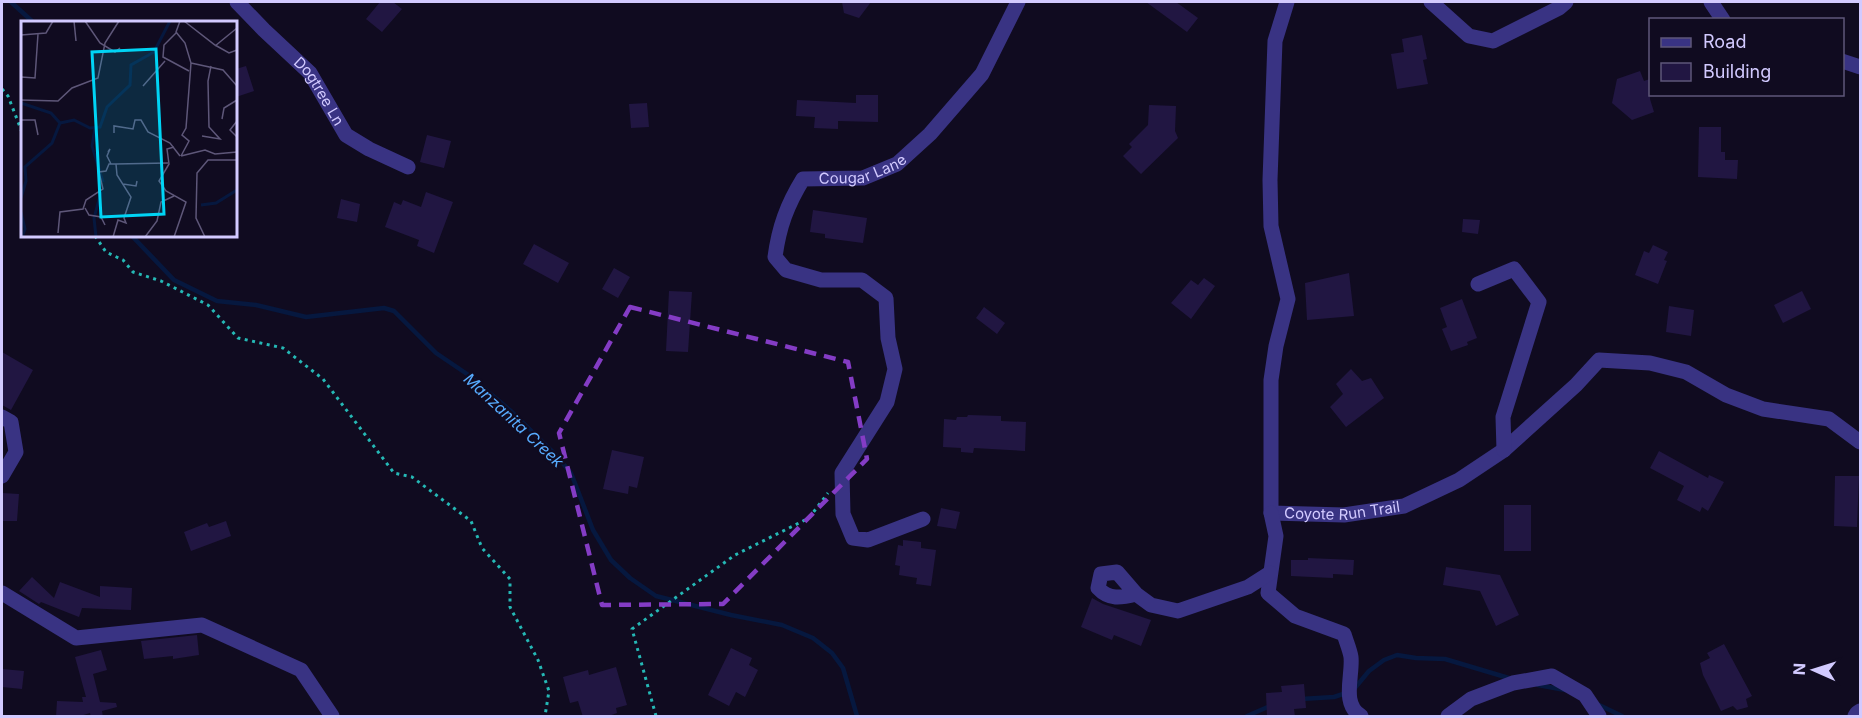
<svg xmlns="http://www.w3.org/2000/svg" width="1862" height="718" font-family="Inter,sans-serif">
<style>
.lines{fill:none;stroke-linecap:round;stroke-linejoin:round}
.stream{stroke:#06183f;stroke-width:4.5}
.building{fill:#211642}
.path{stroke:#25b8b5;stroke-width:3;stroke-dasharray:3 4.5;stroke-linecap:butt}
.minor{stroke:#393383;stroke-width:15}
.marked{fill:none;stroke:#843cc5;stroke-width:4.5;stroke-dasharray:12 8;stroke-linejoin:round}
.labels{text-anchor:middle;stroke-width:4.5;stroke-linejoin:round;paint-order:stroke}
.street-label{font-size:15px;fill:#d2caff;stroke:#100b20}
.water-label{font-size:16px;font-style:italic;fill:#58acff;stroke:#100b20}
.inset-river{fill:none;stroke:#06183f;stroke-width:3}
.inset-road{fill:none;stroke:#5e5779;stroke-width:1.5}
.view{fill:#00d4f5;fill-opacity:0.15;stroke:#00d4f5;stroke-width:3}
.inset-edge{fill:none;stroke:#d2caff;stroke-width:3}
</style>
<rect width="100%" height="100%" fill="#100b20"/>
<g class="lines">
<path class="stream" d="M 11,2 L 33,22
M 132,236 L 174,280 L 217,301 L 256,305 L 306,317 L 384,308 L 394,311 L 436,353 L 467,374 L 512,412 L 554,453 L 571,473 L 593,530 L 611,560 L 630,578 L 656,596 L 731,615 L 782,625 L 813,638 L 832,653 L 843,668 L 857,716
M 1538,685 L 1565,690
M 1354,689 L 1369,671 L 1384,660 L 1397,655 L 1416,658 L 1445,659 L 1512,679
M 1301,699 L 1334,697 L 1346,693
M 1597,704 L 1622,716
M 1247,716 L 1270,706"/>
</g>
<path class="building" d="M 380,2 L 393,2 L 402,9 L 382,32 L 366,19 Z
M 842,2 L 871,2 L 859,18 L 844,13 Z
M 1146,2 L 1176,2 L 1198,18 L 1187,32 Z
M 1422,35 L 1427,59 L 1423,60 L 1428,84 L 1397,89 L 1391,54 L 1404,52 L 1402,39 Z
M 246,66 L 254,91 L 236,97 L 236,69 Z
M 1640,71 L 1644,81 L 1650,79 L 1650,99 L 1654,112 L 1632,120 L 1612,103 L 1617,79 Z
M 856,95 L 878,95 L 878,122 L 838,121 L 838,129 L 814,128 L 815,117 L 796,116 L 797,100 L 856,103 Z
M 647,103 L 649,127 L 631,128 L 629,104 Z
M 1149,105 L 1176,106 L 1175,131 L 1178,138 L 1141,174 L 1123,156 L 1132,147 L 1129,144 L 1148,125 Z
M 1699,127 L 1721,127 L 1721,152 L 1725,152 L 1725,160 L 1738,160 L 1737,179 L 1698,177 Z
M 427,135 L 451,141 L 444,168 L 420,162 Z
M 426,192 L 453,202 L 434,253 L 417,246 L 419,240 L 385,227 L 394,202 L 401,205 L 403,200 L 421,207 Z
M 341,199 L 360,204 L 357,222 L 337,218 Z
M 813,210 L 867,218 L 863,243 L 825,238 L 825,234 L 810,232 Z
M 1463,219 L 1480,220 L 1478,234 L 1462,232 Z
M 534,244 L 569,263 L 558,283 L 523,264 Z
M 1653,245 L 1668,252 L 1664,260 L 1667,261 L 1658,284 L 1635,275 L 1644,251 L 1649,253 Z
M 614,268 L 630,277 L 618,298 L 602,289 Z
M 1349,273 L 1354,316 L 1307,320 L 1305,283 Z
M 1204,278 L 1215,286 L 1191,319 L 1171,303 L 1191,280 L 1198,285 Z
M 669,291 L 692,292 L 688,352 L 666,351 Z
M 1802,291 L 1811,309 L 1783,323 L 1774,305 Z
M 1462,299 L 1477,338 L 1467,342 L 1468,345 L 1451,351 L 1442,329 L 1447,327 L 1440,308 Z
M 1669,306 L 1694,310 L 1691,336 L 1666,332 Z
M 984,307 L 1005,323 L 997,334 L 976,318 Z
M 2,352 L 33,370 L 11,410 L 2,405 Z
M 1351,369 L 1362,381 L 1371,378 L 1384,398 L 1346,427 L 1330,407 L 1343,394 L 1336,384 Z
M 968,415 L 1001,416 L 1001,421 L 1026,422 L 1025,451 L 974,448 L 973,453 L 961,452 L 961,448 L 943,447 L 944,419 L 956,420 L 957,417 L 967,417 Z
M 612,450 L 644,457 L 637,488 L 629,486 L 628,494 L 603,489 Z
M 1659,451 L 1708,478 L 1709,475 L 1724,482 L 1708,511 L 1702,507 L 1700,512 L 1677,500 L 1684,486 L 1650,468 Z
M 1835,476 L 1859,476 L 1857,527 L 1834,526 Z
M 2,493 L 19,494 L 17,521 L 2,521 Z
M 1504,505 L 1531,505 L 1531,551 L 1504,551 Z
M 941,508 L 960,512 L 956,529 L 937,526 Z
M 226,521 L 231,536 L 191,551 L 184,532 L 207,523 L 209,527 Z
M 903,540 L 921,542 L 921,548 L 936,550 L 931,586 L 916,584 L 917,578 L 899,575 L 900,566 L 895,565 L 898,545 L 903,546 Z
M 1308,558 L 1354,560 L 1353,575 L 1333,574 L 1333,578 L 1291,576 L 1291,560 L 1308,560 Z
M 1446,567 L 1500,575 L 1519,615 L 1496,626 L 1480,591 L 1443,585 Z
M 32,577 L 54,598 L 60,582 L 100,597 L 100,586 L 132,588 L 131,610 L 82,608 L 79,617 L 41,602 L 39,604 L 19,591 Z
M 1092,598 L 1103,604 L 1151,620 L 1141,646 L 1114,635 L 1112,640 L 1081,627 Z
M 197,635 L 199,655 L 173,659 L 173,656 L 144,659 L 141,641 Z
M 1724,644 L 1752,696 L 1746,699 L 1748,707 L 1737,710 L 1733,706 L 1721,711 L 1703,675 L 1700,663 L 1710,658 L 1707,653 Z
M 731,648 L 752,658 L 749,665 L 758,670 L 745,697 L 736,692 L 729,706 L 708,695 Z
M 101,650 L 107,670 L 93,674 L 100,702 L 116,703 L 117,707 L 102,711 L 103,717 L 91,717 L 90,713 L 77,717 L 56,717 L 57,701 L 83,702 L 82,697 L 86,697 L 75,657 Z
M 616,667 L 627,705 L 616,708 L 617,713 L 606,717 L 583,717 L 578,701 L 570,703 L 563,677 L 588,670 L 589,675 Z
M 2,669 L 24,671 L 22,689 L 2,687 Z
M 1304,684 L 1306,708 L 1294,709 L 1295,717 L 1267,717 L 1266,693 L 1282,692 L 1281,686 Z"/>
<g class="lines">
<path class="path" d="M 2,89 L 8,96 L 22,132
M 95,236 L 106,252 L 123,260 L 133,272 L 161,281 L 208,305 L 238,338 L 283,348 L 323,379 L 394,473 L 412,477 L 471,521 L 482,548 L 510,579 L 510,607 L 538,660 L 549,691 L 545,716
M 656,716 L 632,629 L 735,555 L 809,518 L 828,493"/>
<g class="minor">
<path id="s1" d="M 237,2 L 264,30 L 310,73 L 346,135 L 369,149 L 408,167"/>
<path id="s2" d="M 1287,2 L 1275,41 L 1270,180 L 1271,226 L 1288,299 L 1276,346 L 1271,380 L 1271,513 L 1344,515 L 1404,506 L 1459,480 L 1504,450 L 1576,385 L 1599,360 L 1650,363 L 1686,372 L 1726,395 L 1763,409 L 1829,419 L 1860,442"/>
<path d="M 1431,2 L 1469,36 L 1493,41 L 1559,8 L 1566,2"/>
<path d="M 1711,2 L 1723,20"/>
<path d="M 1842,61 L 1860,67"/>
<path d="M 1478,284 L 1514,269 L 1539,302 L 1503,417 L 1504,450"/>
<path d="M 2,417 L 11,422 L 16,452 L 2,476"/>
<path d="M 1271,513 L 1276,536 L 1268,593 L 1295,616 L 1344,634 C 1346,641 1350,650 1351,657 C 1353,676 1341,704 1361,716"/>
<path id="s3" d="M 923,519 L 868,540 L 853,538 L 843,514 L 842,473 L 887,402 L 895,369 L 888,338 L 886,298 L 862,280 L 821,280 L 786,270 L 775,257 C 779,227 787,205 803,179 L 863,178 L 897,164 L 930,134 L 982,74 L 1018,2"/>
<path d="M 2,593 L 76,638 L 202,625 L 301,670 L 332,716"/>
<path d="M 1136,594 C 1121,598 1109,600 1098,588 L 1101,574 L 1117,572 L 1136,594 L 1151,605 L 1178,611 L 1248,587 L 1270,573"/>
<path d="M 1448,716 L 1471,699 L 1513,683 L 1552,676 L 1585,695 L 1599,716"/>
<path d="M 1855,716 L 1857,713 L 1860,711"/>
</g>
</g>
<path class="marked" d="M 630,307 L 848,362 L 867,459 L 723,604 L 602,605 L 559,433 Z"/>
<g class="labels">
<g class="street-label">
<text dy="5" stroke="none"><textPath href="#s1" startOffset="122">Dogtree Ln</textPath></text>
<text dy="5" stroke="none"><textPath href="#s3" startOffset="600">Cougar Lane</textPath></text>
<text dy="5" stroke="none"><textPath href="#s2" startOffset="588">Coyote Run Trail</textPath></text>
</g>
<g class="water-label">
<text transform="translate(514 420) rotate(43)" y="6">Manzanita Creek</text>
</g>
</g>
<g transform="translate(21 21)">
<rect width="216" height="216" fill="#100b20"/>
<path class="inset-river" d="M 0,82 L 30,92 L 39,102 L 53,99 L 69,107 L 79,106 L 86,86 L 109,64 L 110,44 L 133,31 L 149,0M 74,107 L 71,125 L 82,161M 0,177 L 5,160 L 4,146 L 31,122 L 39,102M 180,184 L 195,182 L 216,169M 0,191 L 4,208 L 1,216M 75,216 L 73,197 L 80,171"/>
<path class="inset-road" d="M 53,0 L 55,20M 64,0 L 79,22 L 94,31 L 99,27M 159,0 L 155,11 L 164,22 L 170,42 L 165,107 L 161,114 L 168,120 L 160,135M 163,0 L 194,24 L 208,32 L 216,29M 155,12 L 143,24 L 142,36 L 168,50M 0,14 L 25,12 L 32,0M 194,25 L 216,7M 170,42 L 202,49 L 216,65M 0,56 L 14,57 L 17,13M 122,65 L 144,40M 0,79 L 37,80 L 51,67 L 77,57 L 84,22 L 98,0M 201,98 L 203,87 L 216,79M 0,99 L 14,99 L 17,114M 216,100 L 209,109 L 216,116M 93,112 L 93,105 L 112,108 L 114,99 L 120,99 L 127,111 L 149,122 L 159,135M 181,115 L 199,118 L 188,106 L 187,60 L 190,45M 87,131 L 89,128 L 86,135 L 90,143M 160,135 L 184,129 L 194,133 L 216,131M 102,163 L 115,165 L 116,160M 64,187 L 68,194 L 80,196 L 84,204M 37,212 L 39,191 L 62,188 L 65,179 L 82,168 L 78,151 L 85,150 L 88,143 L 95,143M 92,216 L 97,199 L 105,202 L 103,197 L 110,176 L 96,154 L 95,143 L 147,142M 124,216 L 136,200 L 140,181 L 153,175M 153,216 L 165,181 L 145,170 L 138,160 L 148,143 L 146,128 L 153,126M 184,216 L 175,197 L 176,152 L 187,139 L 216,139"/>
<path class="view" d="M 135,28 L 143,193 L 80,196 L 71,31 Z"/>
<rect width="216" height="216" class="inset-edge"/>
</g>
<rect width="1862" height="718" fill="none" stroke="#d2caff" stroke-width="6"/>
<rect x="1649" y="18" width="195" height="78" fill="#100b20" stroke="#5e5779" stroke-width="1.5"/>
<rect x="1661" y="38" width="30" height="9" fill="#393383" stroke="#5e5779" stroke-width="1.5"/>
<text x="1703" y="48" font-size="18" fill="#d2caff">Road</text>
<rect x="1661" y="63" width="30" height="18" fill="#211642" stroke="#5e5779" stroke-width="1.5"/>
<text x="1703" y="78" font-size="18" fill="#d2caff">Building</text>
<g transform="translate(1814 670) rotate(273)" stroke="#100b20" stroke-width="4.5" paint-order="stroke">
<path d="M0-4.5L10 22L0 15L-10 22Z" fill="#d2caff"/>
<text y="-9" font-size="16" font-weight="bold" text-anchor="middle" fill="#d2caff">N</text>
</g>
</svg>
